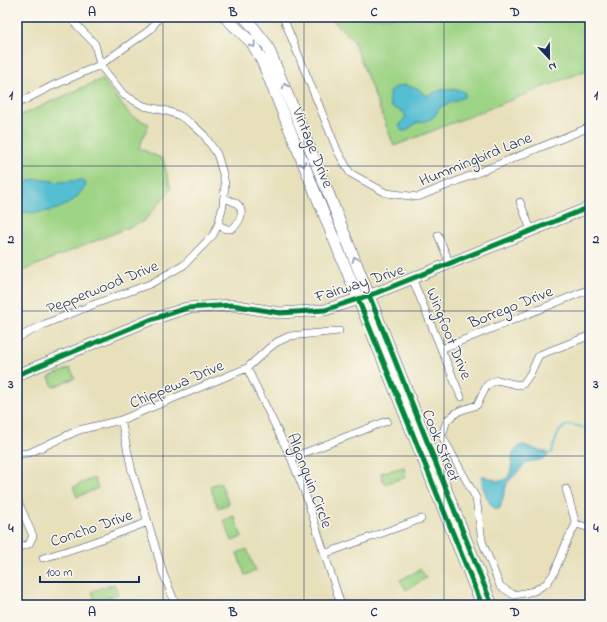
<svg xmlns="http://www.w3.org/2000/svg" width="607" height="622" font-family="'Indie Flower',sans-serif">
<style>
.grass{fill:#9ed485;stroke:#5c8272}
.water{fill:#55bed2;stroke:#387698}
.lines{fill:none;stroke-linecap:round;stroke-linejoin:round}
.stream{stroke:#55bed2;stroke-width:2}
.street-casing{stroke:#3a4a6c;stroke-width:8}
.secondary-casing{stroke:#3a4a6c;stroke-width:12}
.street{stroke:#fff;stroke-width:7}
.secondary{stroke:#fff;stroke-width:11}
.cycleway-casing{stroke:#fbf7ec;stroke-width:8}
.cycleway{stroke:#00873e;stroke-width:5}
.oneway{stroke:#8d97ae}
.grid{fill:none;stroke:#1b2f5e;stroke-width:1;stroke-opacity:0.55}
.labels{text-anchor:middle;stroke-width:3;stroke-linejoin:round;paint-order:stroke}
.street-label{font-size:16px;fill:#1b2f5e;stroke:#fbf7ec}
.neatline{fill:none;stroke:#1b2f5e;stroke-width:1.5}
.grid-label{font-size:13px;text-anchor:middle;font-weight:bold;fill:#1b2f5e}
</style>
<rect width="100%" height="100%" fill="#fbf7ec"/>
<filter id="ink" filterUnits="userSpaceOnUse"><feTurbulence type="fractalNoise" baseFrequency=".025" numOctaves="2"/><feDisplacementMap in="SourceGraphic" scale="8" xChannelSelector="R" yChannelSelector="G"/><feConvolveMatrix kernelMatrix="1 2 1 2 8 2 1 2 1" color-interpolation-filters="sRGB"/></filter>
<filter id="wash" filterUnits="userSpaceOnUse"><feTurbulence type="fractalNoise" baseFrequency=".012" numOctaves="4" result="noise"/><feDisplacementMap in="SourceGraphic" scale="16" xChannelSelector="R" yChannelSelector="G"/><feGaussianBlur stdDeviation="0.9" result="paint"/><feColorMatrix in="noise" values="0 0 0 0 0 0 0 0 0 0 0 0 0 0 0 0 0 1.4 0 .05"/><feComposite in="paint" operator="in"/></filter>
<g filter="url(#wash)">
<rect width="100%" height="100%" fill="#e7e0bb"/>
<path class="grass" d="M 329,17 L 590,17 L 590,69 L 394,146 L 353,40 Z
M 102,79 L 131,116 L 149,124 L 139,148 L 163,159 L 171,189 L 144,221 L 17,273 L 17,117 Z
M 70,368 L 75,378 L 53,387 L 49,377 Z
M 404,467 L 406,477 L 384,484 L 381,473 Z
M 94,478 L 98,488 L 77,497 L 73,487 Z
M 220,482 L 229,504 L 218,508 L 210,486 Z
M 234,516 L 242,537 L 232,541 L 224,520 Z
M 247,549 L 256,571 L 245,575 L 237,553 Z
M 421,569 L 426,578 L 406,590 L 400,580 Z
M 114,584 L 118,594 L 95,602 L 92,591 Z"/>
<path class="water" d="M 404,85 L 417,88 L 425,95 L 429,95 L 440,90 L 452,89 L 463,91 L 466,95 L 464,97 L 440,107 L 434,117 L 426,121 L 416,123 L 406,131 L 402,131 L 399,126 L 406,116 L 402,111 L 391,107 C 386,92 390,88 404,85 Z
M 37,179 L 61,182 L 82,180 L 86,183 C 85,188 83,190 80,193 C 66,212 39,214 17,212 L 17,189 L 31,180 Z
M 524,445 L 540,451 L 547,452 L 547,457 L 544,459 L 527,462 L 507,483 L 500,508 L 497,510 L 494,509 C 489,504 479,482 482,476 C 487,476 490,479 495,480 C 513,485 511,464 513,452 L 520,446 Z"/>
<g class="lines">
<path class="stream" d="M 586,428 L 590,436
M 548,455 L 552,452 C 555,441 559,422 574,425 C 580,426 584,429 590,428"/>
</g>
</g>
<g filter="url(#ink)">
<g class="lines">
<g class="street-casing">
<path id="street" d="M 283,17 L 338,152 L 350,173 L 386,193 L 418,197 L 590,127
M 17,104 L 52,86 L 100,65 L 151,29 L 159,17
M 520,202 L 531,230
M 218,225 L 227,229 L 231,229 C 240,224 246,210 236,203 C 233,201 228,200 224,198
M 438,235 L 450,264
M 412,278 L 461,397
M 17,338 L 45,324 L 95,304 L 150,284 L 184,265 L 213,235 L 218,225 L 223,205 L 225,184 L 223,174 L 217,154 L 204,135 L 192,124 L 180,116 L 167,111 L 144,106 L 124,95 L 100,65 L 95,44 L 69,17
M 590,338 L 586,337 L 539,355 L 530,374 L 523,384 L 518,385 L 497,380 L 487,385 L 477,405 L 459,411 L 447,420 L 442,436 L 476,498 L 482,541 L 500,586 L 514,595 L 534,591 L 547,583 L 554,573 L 568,539 L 576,524 L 590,528
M 441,349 L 590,289
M 247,368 L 291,458 L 305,493 L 341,605
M 121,420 L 132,471 L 148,522 L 163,573 L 176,605
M 17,454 L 29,453 L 79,430 L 121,420 L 247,368 L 269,348 L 277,342 L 290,336 L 339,331
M 291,458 L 387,421
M 566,489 L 576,524
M 17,499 L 33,536 L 29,544 L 17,548
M 324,554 L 421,519
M 43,558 C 79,548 114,535 148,522"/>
</g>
<g class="secondary-casing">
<path id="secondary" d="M 225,17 L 252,43 L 262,61 L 482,605
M 244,17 L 249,22 L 267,45 L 329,195 L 492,605
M 17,375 L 150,320 L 187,308 L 232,305 L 280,313 L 325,310 L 376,293 L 590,207"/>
</g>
<use href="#street" class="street"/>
<use href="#secondary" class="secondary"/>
<g class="cycleway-casing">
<path id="cycleway" d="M 369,295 L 492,605
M 358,299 L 482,605
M 17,375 L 150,320 L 187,308 L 232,305 L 280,313 L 325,310 L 376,293 L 590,207"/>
</g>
<use href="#cycleway" class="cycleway"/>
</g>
<defs><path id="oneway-chevron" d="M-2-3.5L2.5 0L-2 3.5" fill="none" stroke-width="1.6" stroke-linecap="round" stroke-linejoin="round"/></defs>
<g class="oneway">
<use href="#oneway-chevron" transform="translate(253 45) rotate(55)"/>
<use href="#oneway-chevron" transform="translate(285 86) rotate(-113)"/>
<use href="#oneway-chevron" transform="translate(303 164) rotate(68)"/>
<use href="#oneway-chevron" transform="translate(355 259) rotate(-112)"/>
</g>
</g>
<path class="grid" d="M 163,17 L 163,605M 304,17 L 304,605M 444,17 L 444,605M 17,166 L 590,166M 17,311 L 590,311M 17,456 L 590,456"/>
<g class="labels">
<g class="street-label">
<text transform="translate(314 147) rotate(68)" y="6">Vintage Drive</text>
<text transform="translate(475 158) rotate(-22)" y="6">Hummingbird Lane</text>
<text transform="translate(359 282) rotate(-18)" y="6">Fairway Drive</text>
<text transform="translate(102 286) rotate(-22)" y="6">Pepperwood Drive</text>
<text transform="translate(510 306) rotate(-22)" y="6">Borrego Drive</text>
<text transform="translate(450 333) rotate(68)" y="6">Wingfoot Drive</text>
<text transform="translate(176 383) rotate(-23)" y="6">Chippewa Drive</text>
<text transform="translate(442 445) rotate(68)" y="6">Cook Street</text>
<text transform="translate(311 480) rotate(69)" y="6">Algonquin Circle</text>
<text transform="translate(91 527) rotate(-19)" y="6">Concho Drive</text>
</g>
</g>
<rect width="607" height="622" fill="none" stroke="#fbf7ec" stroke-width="44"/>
<g transform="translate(549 58) rotate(158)" stroke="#fbf7ec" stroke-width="3" paint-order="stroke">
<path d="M0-3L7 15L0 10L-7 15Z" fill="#1b2f5e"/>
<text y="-6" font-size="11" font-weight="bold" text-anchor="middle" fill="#1b2f5e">N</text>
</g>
<path d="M40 576v6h99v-6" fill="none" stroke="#1b2f5e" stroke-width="2"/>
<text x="46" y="576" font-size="12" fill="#1b2f5e" stroke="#fbf7ec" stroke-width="3" paint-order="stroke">100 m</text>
<rect x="22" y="22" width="563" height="578" class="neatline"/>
<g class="grid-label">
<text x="92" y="16">A</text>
<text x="233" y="16">B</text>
<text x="374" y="16">C</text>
<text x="515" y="16">D</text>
<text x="11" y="99">1</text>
<text x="596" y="99">1</text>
<text x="11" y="243">2</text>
<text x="596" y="243">2</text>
<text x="11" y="388">3</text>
<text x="596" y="388">3</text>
<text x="11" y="532">4</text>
<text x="596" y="532">4</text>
<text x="92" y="616">A</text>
<text x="233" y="616">B</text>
<text x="374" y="616">C</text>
<text x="515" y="616">D</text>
</g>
</svg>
